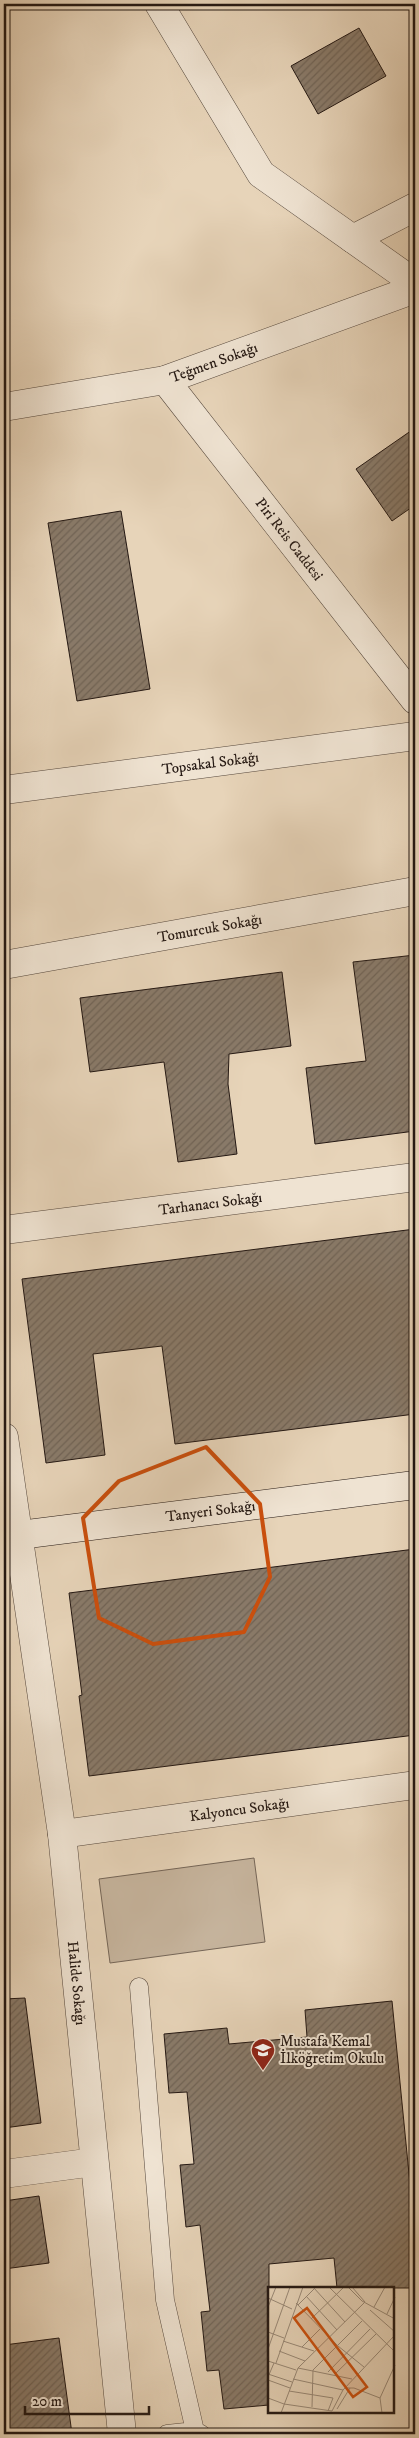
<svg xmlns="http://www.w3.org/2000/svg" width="419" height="2438" font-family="'IM FELL DW Pica',serif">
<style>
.garden{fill:#c6b49d;stroke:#756658}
.building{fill:url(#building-hatch);stroke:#241813}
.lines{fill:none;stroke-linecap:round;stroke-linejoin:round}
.lane-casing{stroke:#55473c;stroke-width:19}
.street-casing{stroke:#55473c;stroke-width:29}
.secondary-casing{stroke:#241813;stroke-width:29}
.lane{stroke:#efe3d2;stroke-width:18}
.street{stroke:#efe3d2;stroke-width:28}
.secondary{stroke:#efe3d2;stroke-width:28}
.marked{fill:none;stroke:#cb4f0d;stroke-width:4;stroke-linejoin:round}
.labels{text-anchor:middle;stroke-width:4;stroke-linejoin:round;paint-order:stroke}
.street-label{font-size:15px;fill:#241813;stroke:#efe3d2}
.poi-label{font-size:15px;fill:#241813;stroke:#efe3d2;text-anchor:start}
.inset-road{fill:none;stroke:#998977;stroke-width:1}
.view{fill:#cb4f0d;fill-opacity:0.15;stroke:#cb4f0d;stroke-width:2.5}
.inset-edge{fill:none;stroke:#241813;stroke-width:2.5}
</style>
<defs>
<pattern id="building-hatch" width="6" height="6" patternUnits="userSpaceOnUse" patternTransform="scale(1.25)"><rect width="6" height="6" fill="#897a69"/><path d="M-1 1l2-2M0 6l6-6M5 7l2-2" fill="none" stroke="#706355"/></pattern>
</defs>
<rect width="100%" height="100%" fill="#e7d4b9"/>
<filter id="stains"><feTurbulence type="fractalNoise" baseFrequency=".004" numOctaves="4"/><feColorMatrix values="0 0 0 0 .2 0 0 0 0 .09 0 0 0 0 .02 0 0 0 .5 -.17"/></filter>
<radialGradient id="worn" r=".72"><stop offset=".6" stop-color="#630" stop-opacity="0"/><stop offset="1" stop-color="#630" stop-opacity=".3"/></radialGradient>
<path class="garden" d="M 254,1858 L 265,1942 L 110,1963 L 99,1879 Z"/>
<path class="building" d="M 359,28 L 386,76 L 318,114 L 291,66 Z
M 415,428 L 415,505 L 392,521 L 356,469 Z
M 121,511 L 150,689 L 77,701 L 48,523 Z
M 415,955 L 415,1131 L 315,1144 L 306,1068 L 366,1061 L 353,962 Z
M 282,972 L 291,1046 L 229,1054 L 228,1084 L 237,1154 L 178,1162 L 164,1062 L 90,1072 L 80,998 Z
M 415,1229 L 415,1414 L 175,1444 L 162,1346 L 93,1354 L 105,1455 L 46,1463 L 22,1279 Z
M 415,1549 L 415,1735 L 89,1776 L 79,1696 L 82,1695 L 69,1593 Z
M 25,1998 L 41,2123 L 4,2128 L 4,1999 Z
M 392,2001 L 415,2235 L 415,2288 L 337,2288 L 334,2258 L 269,2264 L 269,2405 L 224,2409 L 219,2370 L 207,2371 L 201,2312 L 210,2311 L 200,2225 L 186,2227 L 180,2165 L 194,2164 L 187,2092 L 169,2093 L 164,2034 L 227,2028 L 229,2044 L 307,2037 L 305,2010 Z
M 39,2196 L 49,2263 L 4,2269 L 4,2201 Z
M 59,2338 L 72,2434 L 4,2434 L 4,2345 Z"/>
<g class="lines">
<g class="lane-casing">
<path id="lane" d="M 139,1987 L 165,2300 L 195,2431 L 201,2434
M 167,2434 L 195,2431"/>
</g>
<g class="street-casing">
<g id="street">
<path d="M 159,4 L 261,174 L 415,283"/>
<path d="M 353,239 L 415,207"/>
<path id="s1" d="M 165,380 L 415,700"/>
<path id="s2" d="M 4,407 L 165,380 L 415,289"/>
<path id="s3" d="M 4,790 L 415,736"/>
<path id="s4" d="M 4,965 L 415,891"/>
<path id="s5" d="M 4,1230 L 415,1177"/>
<path id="s6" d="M 4,1437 L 62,1834 L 122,2434"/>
<path id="s7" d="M 62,1834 L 415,1785"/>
<path d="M 4,2174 L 94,2162"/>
</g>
</g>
<g class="secondary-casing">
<g id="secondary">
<path id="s8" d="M 4,1537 L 415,1485"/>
</g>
</g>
<use href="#lane" class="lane"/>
<use href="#street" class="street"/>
<use href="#secondary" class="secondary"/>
</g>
<path class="marked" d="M 206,1447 L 260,1504 L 270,1577 L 244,1632 L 153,1644 L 99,1618 L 83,1518 L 119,1481 Z"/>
<defs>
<g id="school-pin" transform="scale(1.25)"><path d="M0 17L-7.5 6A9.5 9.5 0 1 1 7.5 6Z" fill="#8f2418" stroke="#efe3d2"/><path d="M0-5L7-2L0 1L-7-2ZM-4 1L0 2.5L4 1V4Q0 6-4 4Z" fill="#fff"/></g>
</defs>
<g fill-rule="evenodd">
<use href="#school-pin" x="263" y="2050"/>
</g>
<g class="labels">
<g class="street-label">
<text dy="5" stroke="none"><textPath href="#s2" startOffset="215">Teğmen Sokağı</textPath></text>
<text dy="5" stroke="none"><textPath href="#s1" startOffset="202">Piri Reis Caddesi</textPath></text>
<text dy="5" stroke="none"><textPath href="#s3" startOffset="208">Topsakal Sokağı</textPath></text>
<text dy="5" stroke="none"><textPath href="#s4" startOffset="209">Tomurcuk Sokağı</textPath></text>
<text dy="5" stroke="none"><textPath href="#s5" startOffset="208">Tarhanacı Sokağı</textPath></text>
<text dy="5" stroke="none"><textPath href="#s8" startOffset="208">Tanyeri Sokağı</textPath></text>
<text dy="5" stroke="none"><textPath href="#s7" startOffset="179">Kalyoncu Sokağı</textPath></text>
<text dy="5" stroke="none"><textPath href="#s6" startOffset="551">Halide Sokağı</textPath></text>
</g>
<g class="poi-label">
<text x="280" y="2046">Mustafa Kemal<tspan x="280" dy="17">İlköğretim Okulu</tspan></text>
</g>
</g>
<g transform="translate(268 2287)">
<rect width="126" height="126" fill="#e7d4b9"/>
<path class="inset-road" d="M 45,0 L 77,35M 61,0 L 127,65M 80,0 L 94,14 L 127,32M 84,0 L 97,15M 38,9 L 69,43M 0,11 L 24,22M 28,16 L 70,59 L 96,80M 30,18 L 46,2M 0,20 L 8,0M 106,20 L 117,0M 102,23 L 127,45M 119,27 L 127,10M 43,32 L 76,0M 0,45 L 16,51M 15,54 L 46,64M 34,60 L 52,42M 0,62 L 22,0M 11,64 L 37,74M 0,74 L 28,83M 8,76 L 35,0M 30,81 L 84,92M 60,85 L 102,42M 0,87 L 24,95M 67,87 L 108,47M 0,90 L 6,76M 25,92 L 75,103M 0,93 L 22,101M 78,101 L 86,101 L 112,111M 21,104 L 65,111 L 60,124M 0,111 L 16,117 L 64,124 L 75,103 L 127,48M 44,120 L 45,83 L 94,34M 69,122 L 82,101M 13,126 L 30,81 L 97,15M 114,126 L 112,111 L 127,78"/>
<path class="view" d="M 39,21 L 99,100 L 85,110 L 26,31 Z"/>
<rect width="126" height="126" class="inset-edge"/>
</g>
<rect width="419" height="2438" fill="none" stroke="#e7d4b9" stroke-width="20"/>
<rect x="5" y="5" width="409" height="2428" fill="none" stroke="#241813" stroke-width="2.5"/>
<rect x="10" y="10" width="399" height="2418" fill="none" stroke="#241813"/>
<path d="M25 2406v8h124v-8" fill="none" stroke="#241813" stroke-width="2.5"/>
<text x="32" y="2406" font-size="15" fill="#241813" stroke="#efe3d2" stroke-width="4" paint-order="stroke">20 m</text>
<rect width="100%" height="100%" filter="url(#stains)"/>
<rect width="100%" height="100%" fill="url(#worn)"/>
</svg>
